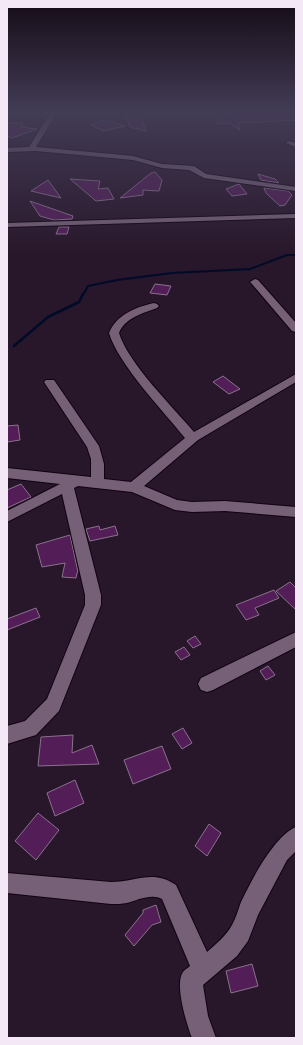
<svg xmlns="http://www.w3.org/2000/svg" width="303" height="1045" font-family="Lora,serif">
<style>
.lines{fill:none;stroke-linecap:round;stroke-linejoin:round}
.stream-far1{stroke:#000b29;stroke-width:2}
.stream{stroke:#000b29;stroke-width:2.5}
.building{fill:#531d58;stroke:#89738b}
.minor-casing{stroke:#110312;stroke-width:2}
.minor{fill:#766077;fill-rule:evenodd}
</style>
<rect width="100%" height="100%" fill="#28162a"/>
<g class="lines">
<path class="stream-far1" d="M 83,295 L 88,286 L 117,280 L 172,273 L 250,269 L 287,255 L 296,255"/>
<path class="stream" d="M 14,346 L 48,317 L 79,302 L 83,294"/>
</g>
<path class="building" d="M 226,112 L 296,112 L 296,120 L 238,123 L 240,130 L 229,123 L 218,124 L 217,118 L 231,115 Z
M 127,118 L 141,118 L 146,131 L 130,127 Z
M 104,120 L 125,126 L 103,131 L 91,125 Z
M 7,123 L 23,123 L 21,127 L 37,129 L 12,138 L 7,136 Z
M 155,172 L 162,180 L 159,191 L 143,190 L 143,195 L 120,198 L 151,173 Z
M 258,174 L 275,179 L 279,183 L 261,180 Z
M 70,179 L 100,181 L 98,189 L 108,188 L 114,199 L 96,201 Z
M 48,180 L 61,198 L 31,191 Z
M 239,184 L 247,194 L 232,196 L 226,189 Z
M 264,188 L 288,191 L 292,195 L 285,205 L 280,206 L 266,193 Z
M 30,201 L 73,216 L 72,219 L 54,220 L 40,216 Z
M 59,227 L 69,227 L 67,234 L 56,234 Z
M 155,284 L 171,286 L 167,295 L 150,293 Z
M 223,376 L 240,389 L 229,394 L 213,382 Z
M 18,425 L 20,440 L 7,442 L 7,426 Z
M 21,484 L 31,497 L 7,508 L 7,490 Z
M 99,526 L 100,530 L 115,526 L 118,535 L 90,541 L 86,529 Z
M 70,535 L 78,572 L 77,573 L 76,578 L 62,577 L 65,563 L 42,567 L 36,545 Z
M 290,582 L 296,588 L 296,610 L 276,591 Z
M 274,590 L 279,598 L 255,608 L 259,615 L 246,620 L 236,605 Z
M 36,608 L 40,617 L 7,630 L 7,619 Z
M 195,636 L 201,644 L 193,648 L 187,641 Z
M 184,647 L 190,655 L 181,660 L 175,652 Z
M 268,666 L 275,675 L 266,680 L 260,671 Z
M 183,728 L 192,743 L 182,749 L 172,734 Z
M 73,735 L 72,753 L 92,745 L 99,764 L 38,766 L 41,737 Z
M 162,746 L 171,769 L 133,784 L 124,760 Z
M 75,780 L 84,803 L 55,816 L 47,793 Z
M 38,813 L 59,830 L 36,860 L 15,841 Z
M 209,824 L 221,833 L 207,856 L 195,846 Z
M 156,905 L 161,922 L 152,925 L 134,946 L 125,935 L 143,913 L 143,910 Z
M 252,964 L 258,986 L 231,993 L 226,971 Z"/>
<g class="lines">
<g class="minor-casing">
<path id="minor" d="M 42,112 L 52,112 L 56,114 L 36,147 L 133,156 L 162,164 L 194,166 L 206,174 L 296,187 L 296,191 L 204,178 L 189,170 L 162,168 L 133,160 L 36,151 L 7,152 L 7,148 L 29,147 L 49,115 Z
M 289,141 L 296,143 L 296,147 L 286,143 Z
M 296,214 L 296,218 L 7,227 L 7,223 Z
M 255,279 L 258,280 L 296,323 L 296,332 L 292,331 L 252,284 L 250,282 Z
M 154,303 L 157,304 L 159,306 L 157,308 C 143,313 125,318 119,333 C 128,363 173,407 194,432 L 296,374 L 296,382 L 198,440 L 144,486 L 177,500 L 192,502 L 225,501 L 296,507 L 296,517 L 225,511 L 192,512 L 175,510 L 132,492 L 78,486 L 74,488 L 101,595 L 101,605 L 59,711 L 36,735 L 7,744 L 7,726 L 25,721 L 47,699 L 85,605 L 85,595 L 62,494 L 7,522 L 7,511 L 60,484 L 7,478 L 7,468 L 91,477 L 91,459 L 87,447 L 44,382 L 46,380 L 54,380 L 99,446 L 104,464 L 104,479 L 131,482 L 185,438 C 164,412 118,364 109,333 C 116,315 136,307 154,303 Z
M 296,632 L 296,647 L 213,690 L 207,692 L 201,690 L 198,684 L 201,678 Z
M 296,827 L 296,851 L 287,860 L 258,915 L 248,941 L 237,956 L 203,985 L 208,1016 L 216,1038 L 192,1038 C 187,1025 174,984 183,972 C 184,970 188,968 190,966 L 162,899 C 152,893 137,900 127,903 C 122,904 116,904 111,904 L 7,893 L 7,873 L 111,882 C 136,882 153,869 176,885 L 207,952 C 216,944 226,936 232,925 C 236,918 238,910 241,902 C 251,881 274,836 296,827 Z"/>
</g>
<use href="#minor" class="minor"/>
</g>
<linearGradient id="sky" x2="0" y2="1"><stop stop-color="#160c17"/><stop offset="0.43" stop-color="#423c55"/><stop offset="1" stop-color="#423c55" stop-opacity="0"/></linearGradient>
<rect width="303" height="258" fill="url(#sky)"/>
<rect width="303" height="1045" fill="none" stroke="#f5e8f6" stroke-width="16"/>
</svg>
